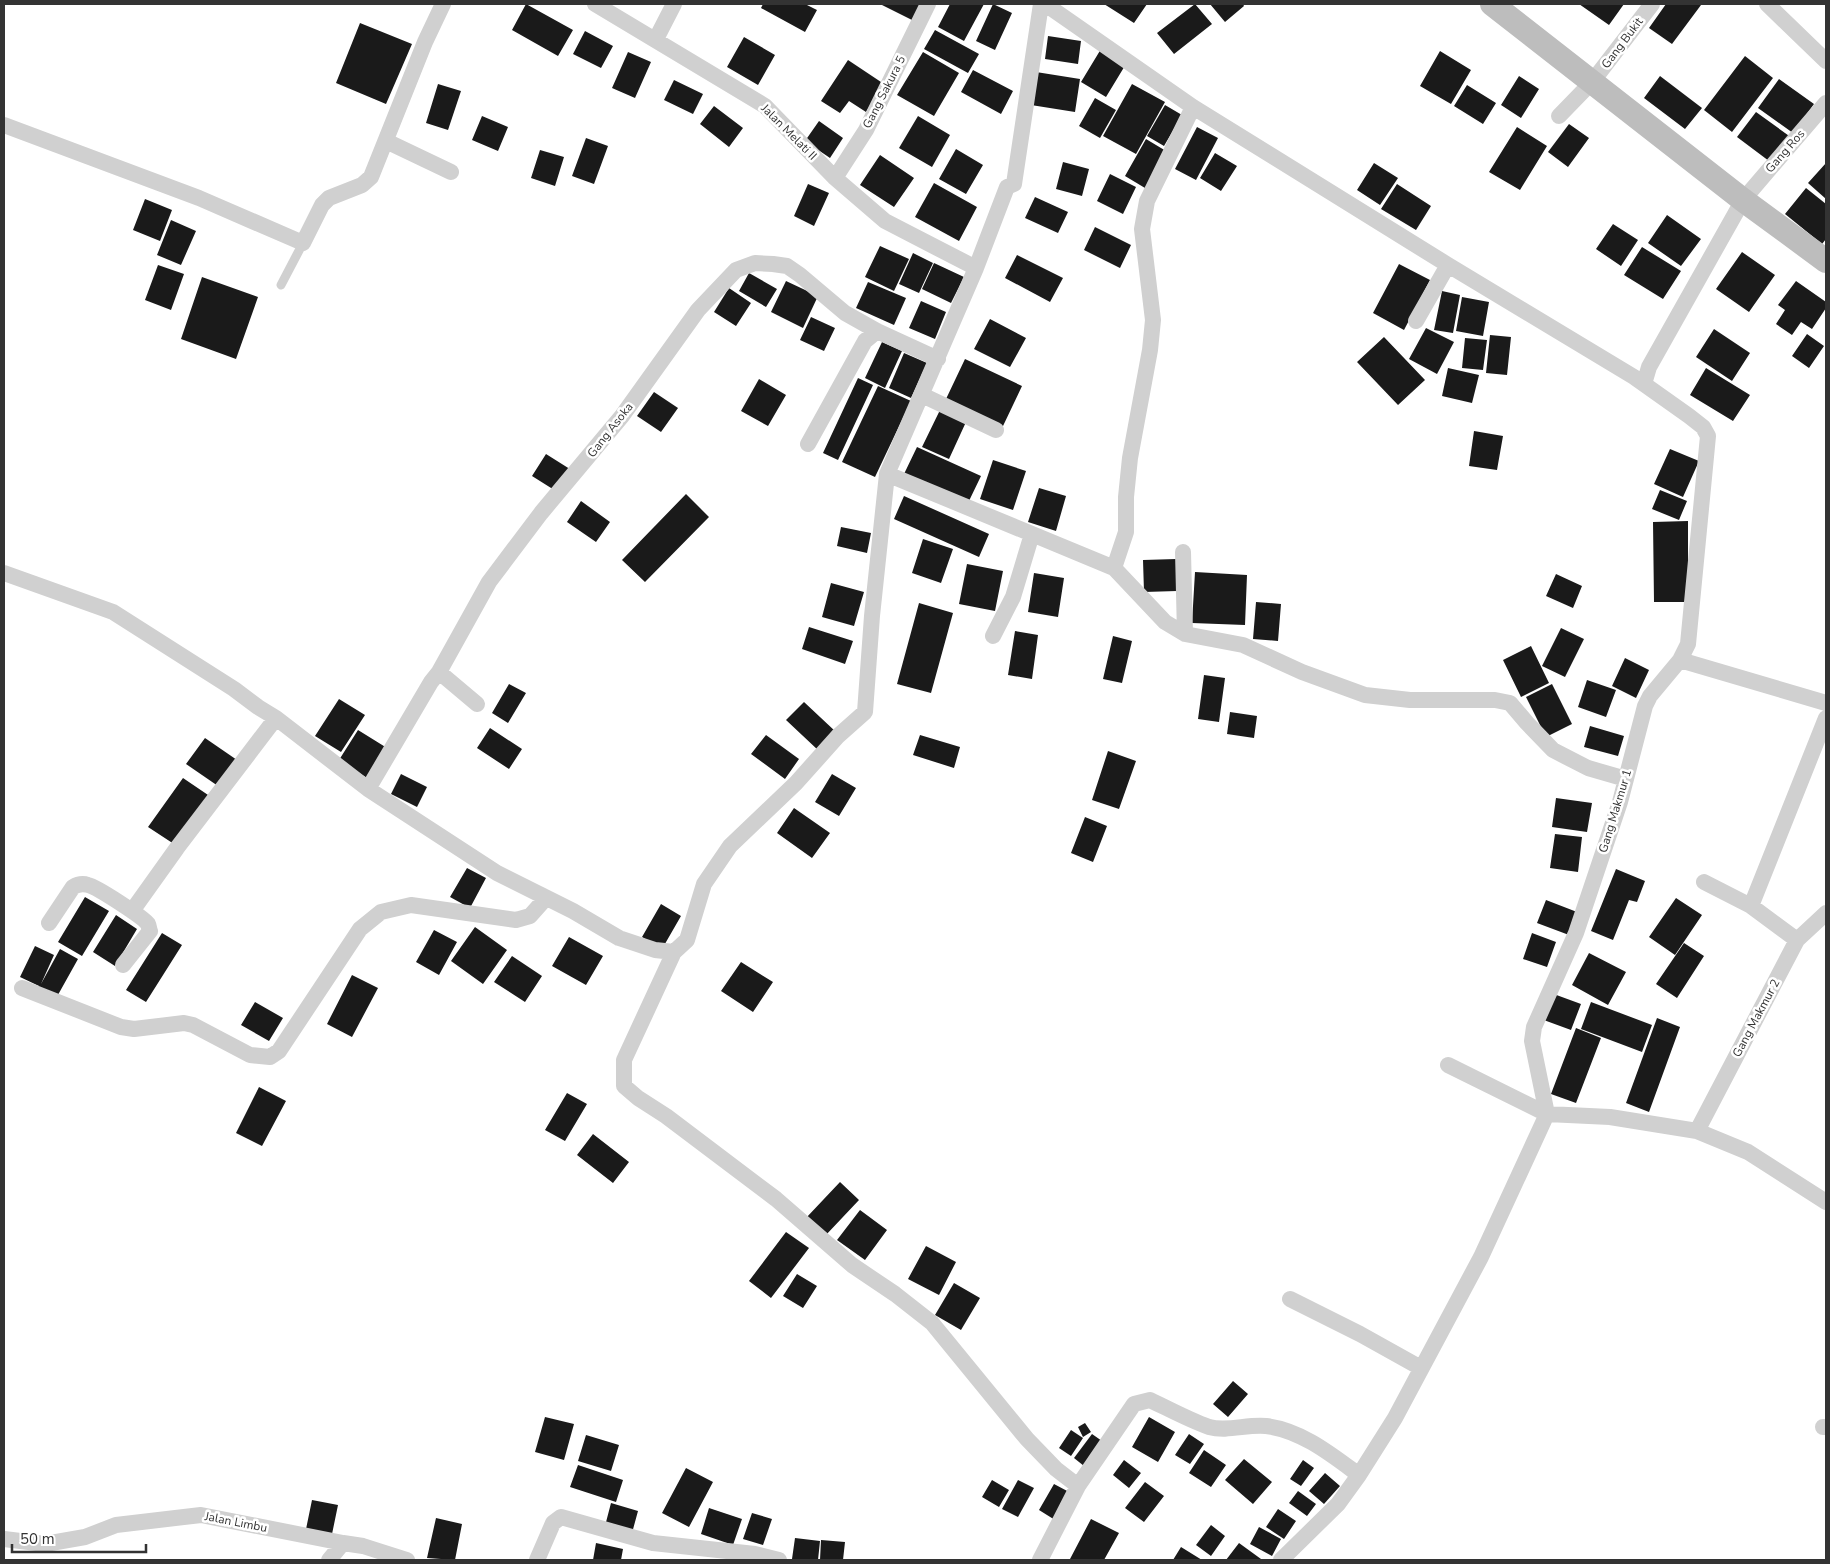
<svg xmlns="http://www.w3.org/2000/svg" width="1830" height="1564" font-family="'Nunito Sans',sans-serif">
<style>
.building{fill:#1a1a1a}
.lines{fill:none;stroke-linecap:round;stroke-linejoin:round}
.lane{stroke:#d0d0d0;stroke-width:9}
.street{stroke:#d0d0d0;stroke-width:16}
.secondary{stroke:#bdbdbd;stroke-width:24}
.labels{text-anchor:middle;stroke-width:5;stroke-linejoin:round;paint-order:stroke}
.street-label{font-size:12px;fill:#333;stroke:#fff}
</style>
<rect width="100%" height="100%" fill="#fff"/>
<path class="building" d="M 526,4 L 573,30 L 558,56 L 512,30 Z
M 763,4 L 805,4 L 817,10 L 805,32 L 761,8 Z
M 880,4 L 921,4 L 912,20 Z
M 950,4 L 984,4 L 964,41 L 938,27 Z
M 993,4 L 1012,13 L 995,50 L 976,41 Z
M 1104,4 L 1147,4 L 1134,23 Z
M 1195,4 L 1212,24 L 1174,54 L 1157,33 Z
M 1210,4 L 1243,4 L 1244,6 L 1225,22 Z
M 1579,4 L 1624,4 L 1609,25 Z
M 1666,4 L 1701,5 L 1672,44 L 1649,28 Z
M 360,23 L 412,44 L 386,104 L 336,83 Z
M 935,30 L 979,54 L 968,73 L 924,49 Z
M 585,31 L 613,46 L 601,68 L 573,54 Z
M 1048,36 L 1081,41 L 1078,64 L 1045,59 Z
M 744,37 L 775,55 L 758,85 L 727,67 Z
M 1101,49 L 1126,64 L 1106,97 L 1081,82 Z
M 1440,51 L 1471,70 L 1451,104 L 1420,86 Z
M 628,52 L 651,62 L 635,98 L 612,88 Z
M 923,52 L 959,73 L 934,116 L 897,95 Z
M 1745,56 L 1773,78 L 1732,132 L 1704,110 Z
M 848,60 L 884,84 L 866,112 L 849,101 L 840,113 L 821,101 Z
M 973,70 L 1013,91 L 1001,114 L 961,92 Z
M 1036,72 L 1080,79 L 1075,112 L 1031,105 Z
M 1519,76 L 1539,89 L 1521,118 L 1501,105 Z
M 1660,76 L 1702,108 L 1685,129 L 1644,98 Z
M 1779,79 L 1814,104 L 1793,133 L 1758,108 Z
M 674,80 L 703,94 L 693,114 L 664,100 Z
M 438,84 L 461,91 L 448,130 L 426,123 Z
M 1132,84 L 1165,102 L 1136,154 L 1103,136 Z
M 1467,85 L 1496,103 L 1483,124 L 1454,106 Z
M 1095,98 L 1116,110 L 1100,138 L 1079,126 Z
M 1165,105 L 1182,115 L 1164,146 L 1147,136 Z
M 714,106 L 743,128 L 729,147 L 700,124 Z
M 1756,112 L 1792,138 L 1773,164 L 1737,137 Z
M 482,116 L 508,127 L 498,151 L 472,140 Z
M 918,116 L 950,135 L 932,167 L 899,148 Z
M 819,121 L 843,138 L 830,158 L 805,141 Z
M 1569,124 L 1589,138 L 1568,167 L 1548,152 Z
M 1197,127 L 1218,138 L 1196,180 L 1175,169 Z
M 1517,127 L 1547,146 L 1520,190 L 1489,172 Z
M 586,138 L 608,146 L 594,184 L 572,176 Z
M 1146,139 L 1166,151 L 1145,188 L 1125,176 Z
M 956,149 L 983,165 L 966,194 L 939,179 Z
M 540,150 L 564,157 L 555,186 L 531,178 Z
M 1215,153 L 1237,166 L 1221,191 L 1200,178 Z
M 880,155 L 914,178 L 894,207 L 860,185 Z
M 1063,162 L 1089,169 L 1082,196 L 1056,189 Z
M 1374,163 L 1398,178 L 1380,205 L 1357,190 Z
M 1826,163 L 1826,199 L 1808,183 Z
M 1110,174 L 1136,187 L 1123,214 L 1097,201 Z
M 934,183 L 977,207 L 959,241 L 915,217 Z
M 808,184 L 829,193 L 814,226 L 794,216 Z
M 1397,184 L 1431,206 L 1416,230 L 1381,209 Z
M 1806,188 L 1826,204 L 1826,239 L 1822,244 L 1785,214 Z
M 1035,197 L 1068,212 L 1058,233 L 1025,218 Z
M 145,199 L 172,210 L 160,241 L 133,230 Z
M 1667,215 L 1701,239 L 1681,266 L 1648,243 Z
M 171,220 L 196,231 L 181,265 L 157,255 Z
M 1613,224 L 1638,240 L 1621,266 L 1596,249 Z
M 1095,227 L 1131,245 L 1120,268 L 1084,250 Z
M 880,246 L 909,259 L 894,291 L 865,277 Z
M 1642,247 L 1681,271 L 1663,299 L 1624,275 Z
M 1742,252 L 1775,275 L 1749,312 L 1716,289 Z
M 913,253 L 933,263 L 919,293 L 899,284 Z
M 1017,255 L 1063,278 L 1050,302 L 1005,278 Z
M 934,263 L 964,277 L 951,303 L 922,289 Z
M 1399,264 L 1430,280 L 1404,330 L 1373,313 Z
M 158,265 L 184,274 L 171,310 L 145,300 Z
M 749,273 L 777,289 L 766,307 L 739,291 Z
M 202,277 L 258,297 L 236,359 L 181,339 Z
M 786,281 L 818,296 L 803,328 L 771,312 Z
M 1796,281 L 1826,302 L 1826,308 L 1812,329 L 1801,322 L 1792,335 L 1776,324 L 1785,310 L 1778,305 Z
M 868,282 L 906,298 L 894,325 L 856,308 Z
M 729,288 L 751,303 L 736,326 L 714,312 Z
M 1442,291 L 1460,295 L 1453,333 L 1434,330 Z
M 1462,297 L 1489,302 L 1483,336 L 1456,331 Z
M 921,301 L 946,312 L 935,339 L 909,328 Z
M 811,317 L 835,328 L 824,351 L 800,340 Z
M 990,319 L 1026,338 L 1010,367 L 974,349 Z
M 1426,328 L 1454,342 L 1437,374 L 1409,359 Z
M 1714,329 L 1750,353 L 1732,381 L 1696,357 Z
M 1807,334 L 1824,346 L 1809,368 L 1792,356 Z
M 1490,335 L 1511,337 L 1507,375 L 1486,373 Z
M 1384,337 L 1425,380 L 1398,405 L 1357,362 Z
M 1465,338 L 1487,340 L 1483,370 L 1462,368 Z
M 882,342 L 902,351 L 885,388 L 865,378 Z
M 904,353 L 927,363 L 911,398 L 889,388 Z
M 965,359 L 1022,386 L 1003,426 L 946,399 Z
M 1448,368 L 1479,375 L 1472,403 L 1442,396 Z
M 1706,368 L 1750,395 L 1733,421 L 1690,395 Z
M 858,378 L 873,385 L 838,460 L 823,453 Z
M 759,379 L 786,395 L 768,426 L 741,411 Z
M 878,386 L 911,401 L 875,477 L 842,462 Z
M 654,392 L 678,408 L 661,432 L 637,416 Z
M 940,410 L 966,422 L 949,459 L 922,447 Z
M 1474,431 L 1503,436 L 1497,470 L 1469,466 Z
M 917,447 L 981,476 L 968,503 L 904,474 Z
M 1670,449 L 1699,461 L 1683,497 L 1654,484 Z
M 546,454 L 573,471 L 559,493 L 532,476 Z
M 993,460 L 1026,471 L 1013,510 L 980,499 Z
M 1039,488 L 1066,496 L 1056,531 L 1028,522 Z
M 1660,490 L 1687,501 L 1679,520 L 1652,509 Z
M 686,494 L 709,517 L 645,582 L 622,560 Z
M 904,496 L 989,534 L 979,557 L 894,519 Z
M 581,501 L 610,522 L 596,542 L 567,522 Z
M 1688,521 L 1688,602 L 1654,602 L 1653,522 Z
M 841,527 L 871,533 L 867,553 L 837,546 Z
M 923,539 L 953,549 L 941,583 L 912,573 Z
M 1176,559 L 1177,591 L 1144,592 L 1143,560 Z
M 967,564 L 1003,571 L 995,611 L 959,604 Z
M 1195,572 L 1247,575 L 1245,625 L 1192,623 Z
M 1034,573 L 1064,578 L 1058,617 L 1028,612 Z
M 1556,574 L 1582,586 L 1573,608 L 1546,596 Z
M 831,583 L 864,592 L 854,626 L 822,617 Z
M 1256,602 L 1281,604 L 1278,641 L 1253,639 Z
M 919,603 L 953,613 L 931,693 L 897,684 Z
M 809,627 L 853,641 L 845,664 L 802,649 Z
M 1561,628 L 1584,639 L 1565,677 L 1542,666 Z
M 1015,631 L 1038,635 L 1032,679 L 1008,675 Z
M 1113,636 L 1132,641 L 1122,683 L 1103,679 Z
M 1531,646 L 1549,683 L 1521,697 L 1503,660 Z
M 1625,658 L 1649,670 L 1636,698 L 1612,686 Z
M 1204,675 L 1225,678 L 1219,722 L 1198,719 Z
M 1587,680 L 1616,690 L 1606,717 L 1578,707 Z
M 509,684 L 526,693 L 508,723 L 492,713 Z
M 1552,684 L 1572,724 L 1546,737 L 1526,697 Z
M 339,699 L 365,715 L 341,752 L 315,736 Z
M 804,702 L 836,732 L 819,751 L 786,720 Z
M 1230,712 L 1257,716 L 1254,738 L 1227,734 Z
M 1590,726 L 1624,736 L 1618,756 L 1584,747 Z
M 490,728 L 522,749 L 509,769 L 477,748 Z
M 358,730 L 387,748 L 367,778 L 339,760 Z
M 766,735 L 799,759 L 785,779 L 751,754 Z
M 920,735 L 960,747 L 954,768 L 913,755 Z
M 205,738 L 237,760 L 218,786 L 186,764 Z
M 1108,751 L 1136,761 L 1119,809 L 1092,800 Z
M 401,774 L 427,787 L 417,807 L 391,794 Z
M 832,774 L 856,788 L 839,816 L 815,802 Z
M 183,778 L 211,797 L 177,846 L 148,827 Z
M 1556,798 L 1592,803 L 1587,832 L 1552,827 Z
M 794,808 L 830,833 L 812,858 L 777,833 Z
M 1085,817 L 1107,826 L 1093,862 L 1071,853 Z
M 1555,834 L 1582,837 L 1578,872 L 1550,868 Z
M 467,868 L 486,878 L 470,908 L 450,897 Z
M 1616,869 L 1645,881 L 1637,902 L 1629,900 L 1613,940 L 1591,931 Z
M 85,897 L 109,911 L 82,956 L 58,942 Z
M 1676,898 L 1702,915 L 1675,955 L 1649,937 Z
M 1546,900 L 1577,912 L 1569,935 L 1537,923 Z
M 661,904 L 681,916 L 662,949 L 642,937 Z
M 116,915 L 137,929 L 115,966 L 93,952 Z
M 475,927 L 507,950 L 483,984 L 451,961 Z
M 434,930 L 457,942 L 439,975 L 416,962 Z
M 162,933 L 182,945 L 146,1002 L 126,990 Z
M 1532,933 L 1556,942 L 1547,967 L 1523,959 Z
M 569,937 L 603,956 L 586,985 L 552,966 Z
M 1684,943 L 1704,956 L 1677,998 L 1656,984 Z
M 35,946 L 54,955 L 41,984 L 60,949 L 78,959 L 54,1002 L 36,992 L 39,986 L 20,977 Z
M 1589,953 L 1626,972 L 1608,1005 L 1572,985 Z
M 512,956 L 542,976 L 525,1002 L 494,982 Z
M 741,962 L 773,982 L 753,1012 L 721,991 Z
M 352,975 L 378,988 L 352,1037 L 327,1024 Z
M 1551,993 L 1581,1004 L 1571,1030 L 1541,1019 Z
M 255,1002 L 283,1018 L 269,1041 L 241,1025 Z
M 1591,1002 L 1652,1025 L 1642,1052 L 1581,1029 Z
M 1657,1018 L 1680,1027 L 1649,1112 L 1626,1103 Z
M 1576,1028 L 1601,1038 L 1576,1103 L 1551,1094 Z
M 259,1087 L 286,1101 L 262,1146 L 236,1133 Z
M 567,1093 L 587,1104 L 565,1141 L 545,1130 Z
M 593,1134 L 629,1162 L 613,1183 L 577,1155 Z
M 840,1182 L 859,1200 L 825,1236 L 806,1218 Z
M 860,1210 L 887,1230 L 865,1260 L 837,1240 Z
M 786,1232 L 809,1248 L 771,1298 L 749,1281 Z
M 926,1246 L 956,1262 L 939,1295 L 908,1279 Z
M 797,1274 L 817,1286 L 803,1308 L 783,1296 Z
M 954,1283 L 980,1298 L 961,1330 L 935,1315 Z
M 1233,1381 L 1248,1394 L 1228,1417 L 1213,1404 Z
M 545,1417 L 574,1424 L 564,1460 L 535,1452 Z
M 1149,1417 L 1175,1432 L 1158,1462 L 1132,1447 Z
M 1085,1423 L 1091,1432 L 1083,1437 L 1078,1427 Z
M 1071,1430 L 1083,1438 L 1071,1456 L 1059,1448 Z
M 1092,1434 L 1102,1441 L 1084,1466 L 1074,1458 Z
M 1189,1434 L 1204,1444 L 1190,1464 L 1175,1455 Z
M 586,1435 L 619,1445 L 611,1471 L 578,1461 Z
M 1204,1450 L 1226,1465 L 1211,1487 L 1189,1473 Z
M 1244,1459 L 1272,1482 L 1253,1504 L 1225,1480 Z
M 1124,1460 L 1141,1473 L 1129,1488 L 1113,1475 Z
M 1303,1460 L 1314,1468 L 1301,1486 L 1290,1479 Z
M 578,1465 L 623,1480 L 616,1502 L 570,1487 Z
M 686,1468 L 713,1482 L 689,1527 L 662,1513 Z
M 1325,1473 L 1340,1486 L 1324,1504 L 1309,1491 Z
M 992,1480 L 1009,1490 L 999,1507 L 982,1497 Z
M 1018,1480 L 1034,1488 L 1018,1517 L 1002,1509 Z
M 1145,1482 L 1164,1496 L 1144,1522 L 1125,1508 Z
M 1054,1484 L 1071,1493 L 1055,1520 L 1039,1510 Z
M 1298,1491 L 1316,1504 L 1307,1516 L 1289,1503 Z
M 312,1500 L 338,1505 L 331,1539 L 305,1534 Z
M 611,1503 L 638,1511 L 632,1533 L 605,1526 Z
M 709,1508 L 742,1519 L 733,1545 L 701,1534 Z
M 1278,1509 L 1296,1521 L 1284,1539 L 1266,1527 Z
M 752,1513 L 772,1519 L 763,1545 L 743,1539 Z
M 436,1518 L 462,1524 L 455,1560 L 427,1558 Z
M 1091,1519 L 1119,1533 L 1104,1560 L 1073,1560 L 1070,1559 Z
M 1211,1525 L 1225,1536 L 1211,1556 L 1196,1545 Z
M 1259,1527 L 1281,1539 L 1272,1556 L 1250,1544 Z
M 795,1538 L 820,1541 L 818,1560 L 792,1559 Z
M 821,1540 L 845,1542 L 843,1560 L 820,1560 Z
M 596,1543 L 623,1549 L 621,1560 L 593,1560 Z
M 1239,1543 L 1261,1559 L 1260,1560 L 1226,1560 Z
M 1181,1547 L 1202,1560 L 1173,1560 Z"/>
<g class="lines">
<path class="lane" d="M 281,285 L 303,243"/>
<path class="street" d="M 595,4 L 765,106 L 835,178 L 885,221 L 976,268
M 1045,4 L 1193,107 L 1448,265 L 1634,377 L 1689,416 L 1703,427 L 1708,436 L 1688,644 L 1680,660 L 1650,696 L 1645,706 L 1620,802 L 1576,933 L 1534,1027 L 1532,1041 L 1547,1114
M 1767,4 L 1826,61
M 656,39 L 674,4
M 1559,116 L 1592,82 L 1652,4
M 4,125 L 199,198 L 303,243 L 322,205 L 329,198 L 362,185 L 371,177 L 425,42 L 443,4
M 386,141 L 451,172
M 835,178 L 866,130 L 928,4
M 1416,321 L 1448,265
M 1644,384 L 1649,367 L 1743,200 L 1826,103
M 922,395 L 996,430
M 808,444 L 865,341 L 877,331
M 887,474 L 1114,568 L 1165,622 L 1185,634 L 1243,645 L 1302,672 L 1365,695 L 1410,700 L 1495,700 L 1510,703 L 1527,723 L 1553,750 L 1588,768 L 1626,779
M 1183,552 L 1185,634
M 1114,568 L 1126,532 L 1126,497 L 1130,458 L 1150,350 L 1153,320 L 1142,229 L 1147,201 L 1193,107
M 4,573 L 113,612 L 234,689 L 258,707 L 276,718 L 368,789 L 497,873 L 573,911 L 619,938 L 655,950 L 674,952 L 687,940 L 704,884 L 730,846 L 796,783 L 838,736 L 865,712 L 872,616 L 887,474 L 976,268 L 1007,187 L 1014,184 L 1041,4
M 993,636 L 1013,597 L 1032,534
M 1680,660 L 1826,703
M 439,672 L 477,704
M 368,789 L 431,682 L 439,672 L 489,582 L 541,513 L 622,416 L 698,310 L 736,270 L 755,263 L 773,264 L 787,266 L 800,275 L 845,313 L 877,331 L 938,359
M 1704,882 L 1751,906 L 1797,940
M 1751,906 L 1826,718
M 132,911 L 177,848 L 276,718
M 49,923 L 73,887 C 78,884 82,883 88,885 C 97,887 143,917 148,924 C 149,926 149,929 150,931 L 123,965
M 674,952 L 624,1060 L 624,1086 L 638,1098 L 666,1116 L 776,1199 L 852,1265 L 895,1294 L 932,1323 L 1027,1439 L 1056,1469 L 1078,1486
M 22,988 L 121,1027 L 134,1029 L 184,1023 L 193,1025 L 250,1055 L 270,1057 L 279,1051 L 360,929 L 381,912 L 411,905 L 516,920 L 530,916 L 546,898
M 1448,1065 L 1547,1114
M 1697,1131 L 1797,940 L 1826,913
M 1290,1299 L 1360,1334 L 1421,1368
M 1823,1427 L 1826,1427
M 4,1539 L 45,1544 L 85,1537 L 116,1525 L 201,1515 L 343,1543 L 363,1546 L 407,1560
M 329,1560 L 343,1543
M 537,1560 L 553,1523 L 561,1517 L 653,1543 L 755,1554 L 779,1560
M 1040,1560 L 1078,1486 L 1134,1404 L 1150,1400 C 1169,1409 1189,1420 1209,1427 C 1228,1432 1247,1424 1266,1426 C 1301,1430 1332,1455 1359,1475
M 1281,1560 L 1338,1504 L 1359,1475 L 1395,1418 L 1481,1257 L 1547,1114 L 1610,1117 L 1697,1131 L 1748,1152 L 1826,1202"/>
<path class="secondary" d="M 1492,4 L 1743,200 L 1826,261"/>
</g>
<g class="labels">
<g class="street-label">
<text transform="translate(1622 43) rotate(-53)" y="4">Gang Bukit</text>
<text transform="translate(884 92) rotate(-63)" y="4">Gang Sakura 5</text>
<text transform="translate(789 132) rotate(45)" y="4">Jalan Melati II</text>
<text transform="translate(1785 151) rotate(-49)" y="4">Gang Ros</text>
<text transform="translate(610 430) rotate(-52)" y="4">Gang Asoka</text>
<text transform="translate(1615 811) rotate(-73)" y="4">Gang Makmur 1</text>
<text transform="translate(1756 1018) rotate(-62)" y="4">Gang Makmur 2</text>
<text transform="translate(236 1522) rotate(11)" y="4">Jalan Limbu</text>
</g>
</g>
<rect width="1830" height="1564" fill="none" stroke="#333333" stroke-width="10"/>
<path d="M12 1544v8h134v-8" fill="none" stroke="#333333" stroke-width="2.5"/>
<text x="20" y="1544" font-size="15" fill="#333333" stroke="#ffffff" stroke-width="4" paint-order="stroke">50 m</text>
</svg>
